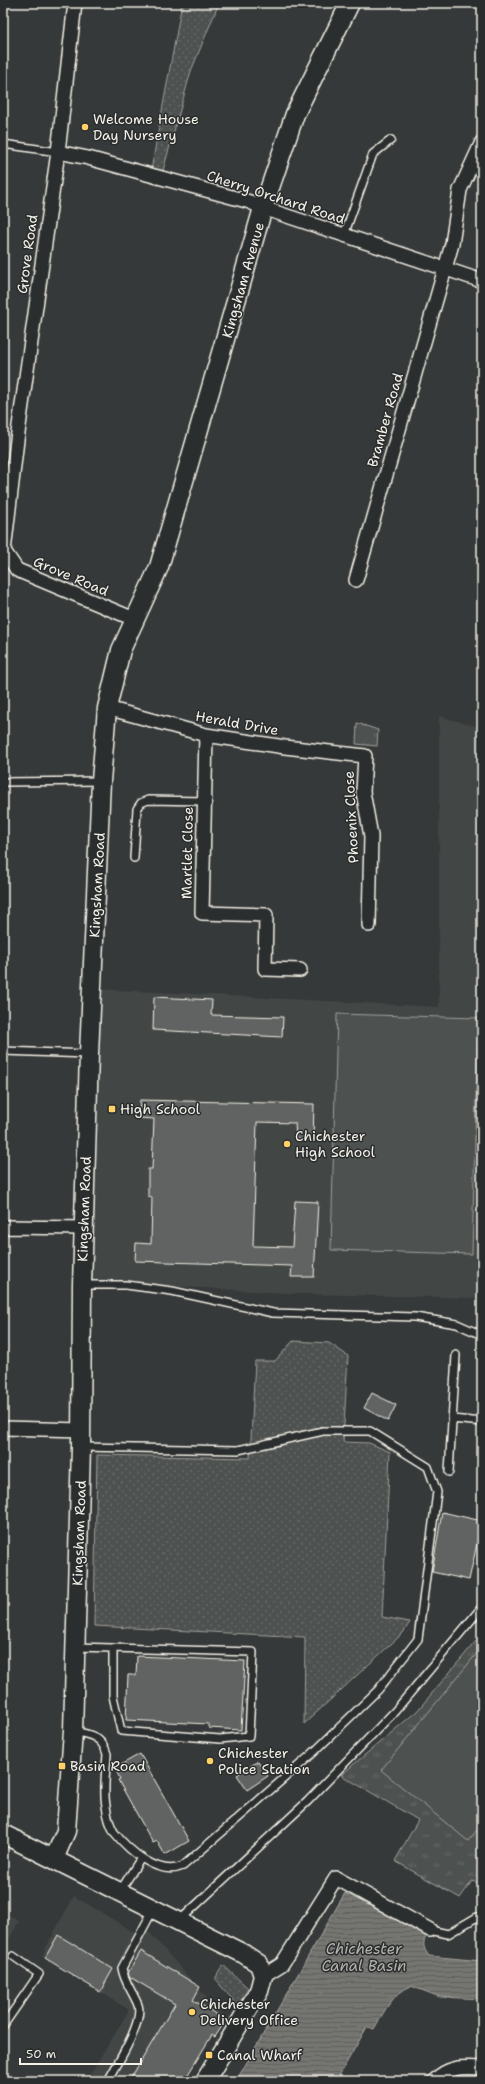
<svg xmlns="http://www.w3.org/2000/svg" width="485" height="2084" font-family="'Shantell Sans',sans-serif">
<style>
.built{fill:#434645}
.grass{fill:url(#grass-dots);stroke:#a1a19c}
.park{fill:url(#park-tufts);stroke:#a1a19c}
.pitch{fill:#4e514f;stroke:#a1a19c}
.water{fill:url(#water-rules);stroke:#a8a7a1}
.building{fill:#616362;stroke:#f4f1e8}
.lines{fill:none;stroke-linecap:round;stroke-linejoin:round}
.lane-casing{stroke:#f4f1e8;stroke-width:10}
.street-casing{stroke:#f4f1e8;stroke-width:16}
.secondary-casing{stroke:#f4f1e8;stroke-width:21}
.lane{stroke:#2a2d2e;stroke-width:7}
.street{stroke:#2a2d2e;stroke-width:13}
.secondary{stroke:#2a2d2e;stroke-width:18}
.poi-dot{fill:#ffd166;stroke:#2a2d2e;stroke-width:1.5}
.labels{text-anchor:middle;stroke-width:3;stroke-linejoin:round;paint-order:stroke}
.poi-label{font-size:14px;fill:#f4f1e8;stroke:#2a2d2e;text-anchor:start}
.street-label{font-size:14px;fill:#f4f1e8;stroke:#2a2d2e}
.water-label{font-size:15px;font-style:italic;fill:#b4b3ad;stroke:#2a2d2e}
</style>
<defs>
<pattern id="grass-dots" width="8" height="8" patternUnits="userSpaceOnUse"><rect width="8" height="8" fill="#4e514f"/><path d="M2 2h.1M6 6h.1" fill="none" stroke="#686a68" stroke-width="1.8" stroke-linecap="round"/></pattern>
<pattern id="park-tufts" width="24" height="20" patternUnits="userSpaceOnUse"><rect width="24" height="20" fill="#4e514f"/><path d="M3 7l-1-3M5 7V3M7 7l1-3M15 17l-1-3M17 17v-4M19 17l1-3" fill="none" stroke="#686a68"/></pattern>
<pattern id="water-rules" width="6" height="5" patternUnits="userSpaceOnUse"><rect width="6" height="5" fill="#757572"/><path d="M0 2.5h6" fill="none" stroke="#5f5e5c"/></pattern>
</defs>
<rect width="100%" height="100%" fill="#363939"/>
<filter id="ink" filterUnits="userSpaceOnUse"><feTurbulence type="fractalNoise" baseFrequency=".025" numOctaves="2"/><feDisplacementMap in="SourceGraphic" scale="8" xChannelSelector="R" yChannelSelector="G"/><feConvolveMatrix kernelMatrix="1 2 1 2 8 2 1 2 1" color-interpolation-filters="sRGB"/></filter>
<g filter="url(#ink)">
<path class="built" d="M 439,716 L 482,728 L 482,1298 L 301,1294 L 86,1281 L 98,989 L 439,1007 Z
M 74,1896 L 132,1931 L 150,1933 L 226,2020 L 215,2037 L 212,2035 L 184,2081 L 86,2081 L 129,2010 L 42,1955 Z
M 3,1913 L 19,1921 L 3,1951 Z"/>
<path class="grass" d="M 182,3 L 219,3 L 191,71 L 162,174 L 151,170 Z
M 293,1341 L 329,1343 L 348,1356 L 343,1442 L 369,1443 L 390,1452 L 382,1617 L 410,1622 L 403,1633 L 304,1724 L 305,1637 L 94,1626 L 97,1455 L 250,1458 L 255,1361 L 275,1361 Z
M 223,1965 L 248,1988 L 238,2006 L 215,1979 Z"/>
<path class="park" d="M 357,723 L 378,730 L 377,746 L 356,744 Z
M 482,1634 L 482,1884 L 472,1881 L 460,1898 L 395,1861 L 418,1820 L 341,1775 L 417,1711 Z"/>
<path class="pitch" d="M 337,1014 L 478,1018 L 472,1254 L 331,1250 Z
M 482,1647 L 482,1824 L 468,1841 L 381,1770 Z"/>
<path class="water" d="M 345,1893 L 427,1935 C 422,1943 423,1948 429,1956 L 482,1961 L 482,1999 L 440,1997 L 411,1986 C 392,1994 384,2012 374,2029 L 367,2027 L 336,2081 L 236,2081 Z"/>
<path class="building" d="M 154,997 L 212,1000 L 211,1015 L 283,1017 L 282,1037 L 153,1030 Z
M 140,1100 L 314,1104 L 313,1140 L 296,1139 L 295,1123 L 257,1122 L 253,1246 L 292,1247 L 295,1201 L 318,1202 L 314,1277 L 291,1277 L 292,1266 L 135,1261 L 136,1243 L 151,1244 L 152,1197 L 148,1196 L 148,1169 L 152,1169 L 154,1119 L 139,1118 Z
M 372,1393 L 396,1405 L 388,1421 L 364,1408 Z
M 442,1512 L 482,1521 L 469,1580 L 432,1572 Z
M 137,1656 L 245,1661 L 241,1730 L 209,1728 L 209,1724 L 126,1720 L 128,1675 L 136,1675 Z
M 140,1754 L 189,1841 L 165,1855 L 157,1841 L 153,1843 L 118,1780 L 120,1779 L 115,1768 Z
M 258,1761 L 268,1776 L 247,1790 L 237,1775 Z
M 58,1935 L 113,1969 L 100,1992 L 45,1958 Z
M 141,1951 L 200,1987 L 193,2000 L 226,2020 L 215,2037 L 212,2035 L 184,2081 L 129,2081 L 175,2004 L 130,1977 L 128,1973 Z"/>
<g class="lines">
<g class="lane-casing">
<path id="lane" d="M 3,144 L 58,152
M 344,235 L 373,154 L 391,140
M 3,782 L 101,781
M 134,858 L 137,809 L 141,803 L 148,800 L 205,801
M 3,1051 L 89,1054
M 82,1285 L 126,1285 L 172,1291 L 273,1313 L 415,1317 L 457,1324 L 482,1335
M 452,1419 L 482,1422
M 449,1472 L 456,1355
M 76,1647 L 253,1652 L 249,1736 L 220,1739 L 121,1731 L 113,1696 L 113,1648
M 73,1731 C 89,1734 102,1736 107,1754 C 106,1771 103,1789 106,1806 C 107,1814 110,1825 114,1832 C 129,1851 159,1877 183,1866 L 312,1754 L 378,1690 L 418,1639 L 437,1492 L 428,1467 L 370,1431 L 323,1431 L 238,1450 L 82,1447
M 120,1891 L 141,1858
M 180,1920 L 308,1801 L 395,1711 L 482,1607
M 430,1930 L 448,1934 L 477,1917 L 482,1918
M 3,2026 L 39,1974 L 13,1956
M 108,2081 C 117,2064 144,2022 138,2005 C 133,1992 124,1982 122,1968 L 153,1910"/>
</g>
<g class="street-casing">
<path id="street" d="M 75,3 L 58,152 L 17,440 L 4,551 L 17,570 L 134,619
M 58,152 L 88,158 L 250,202 L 263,208 L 482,281
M 356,580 L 452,244 L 460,190 L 482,142
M 107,708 L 206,735 L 285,747 L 365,756 L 363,792 L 371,836 L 369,925
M 206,735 L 202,913 L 266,915 L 265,969 L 300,970
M 3,1228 L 6,1227 L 84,1228
M 3,1428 L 82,1430
M 263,1976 L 282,1964 L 336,1878 L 430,1930
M 434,2081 C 448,2066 463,2067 482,2068"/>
</g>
<g class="secondary-casing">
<path id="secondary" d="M 3,1834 L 244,1954 L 259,1964 L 263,1976 L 259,1991 L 205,2081
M 54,1859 L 66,1831 L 73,1731 L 81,1447 L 82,1285 L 89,1054 L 101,781 L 107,708 L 121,650 L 159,567 L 263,208 L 295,114 L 350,3"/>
</g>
<use href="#lane" class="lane"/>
<use href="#street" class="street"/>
<use href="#secondary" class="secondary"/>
</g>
</g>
<g class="poi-dot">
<circle cx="85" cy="127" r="4"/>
<rect x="108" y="1105" width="8" height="8" rx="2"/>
<circle cx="287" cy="1144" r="4"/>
<circle cx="210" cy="1761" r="4"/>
<rect x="58" y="1762" width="8" height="8" rx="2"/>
<circle cx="192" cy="2012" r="4"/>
<rect x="205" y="2051" width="8" height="8" rx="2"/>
</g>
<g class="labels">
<g class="poi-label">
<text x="93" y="124">Welcome House<tspan x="93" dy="16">Day Nursery</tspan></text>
<text x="120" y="1114">High School</text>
<text x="295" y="1141">Chichester<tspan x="295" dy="16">High School</tspan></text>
<text x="218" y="1758">Chichester<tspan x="218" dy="16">Police Station</tspan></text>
<text x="70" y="1771">Basin Road</text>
<text x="200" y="2009">Chichester<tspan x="200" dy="16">Delivery Office</tspan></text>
<text x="217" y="2060">Canal Wharf</text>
</g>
<g class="street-label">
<text transform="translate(276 197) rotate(18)" y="5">Cherry Orchard Road</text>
<text transform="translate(27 254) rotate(-82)" y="5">Grove Road</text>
<text transform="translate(243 280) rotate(-74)" y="5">Kingsham Avenue</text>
<text transform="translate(385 420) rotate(-74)" y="5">Bramber Road</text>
<text transform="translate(71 576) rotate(23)" y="5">Grove Road</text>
<text transform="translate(237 723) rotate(10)" y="5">Herald Drive</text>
<text transform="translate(351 817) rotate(-93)" y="5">Phoenix Close</text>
<text transform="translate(187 853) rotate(-89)" y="5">Martlet Close</text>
<text transform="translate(97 885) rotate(-87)" y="5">Kingsham Road</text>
<text transform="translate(84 1209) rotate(-88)" y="5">Kingsham Road</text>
<text transform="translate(79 1533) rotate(-88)" y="5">Kingsham Road</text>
</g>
<g class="water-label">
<text x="364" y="1954">Chichester<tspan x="364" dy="17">Canal Basin</tspan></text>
</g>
</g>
<rect width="485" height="2084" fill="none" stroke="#2a2d2e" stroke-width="16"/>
<rect x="8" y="8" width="469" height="2068" fill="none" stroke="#f4f1e8" stroke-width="1.5" filter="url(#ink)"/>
<path d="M20 2058v6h121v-6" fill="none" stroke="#f4f1e8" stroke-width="2"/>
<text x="26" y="2058" font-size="12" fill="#f4f1e8" stroke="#2a2d2e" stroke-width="3" paint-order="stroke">50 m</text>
</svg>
